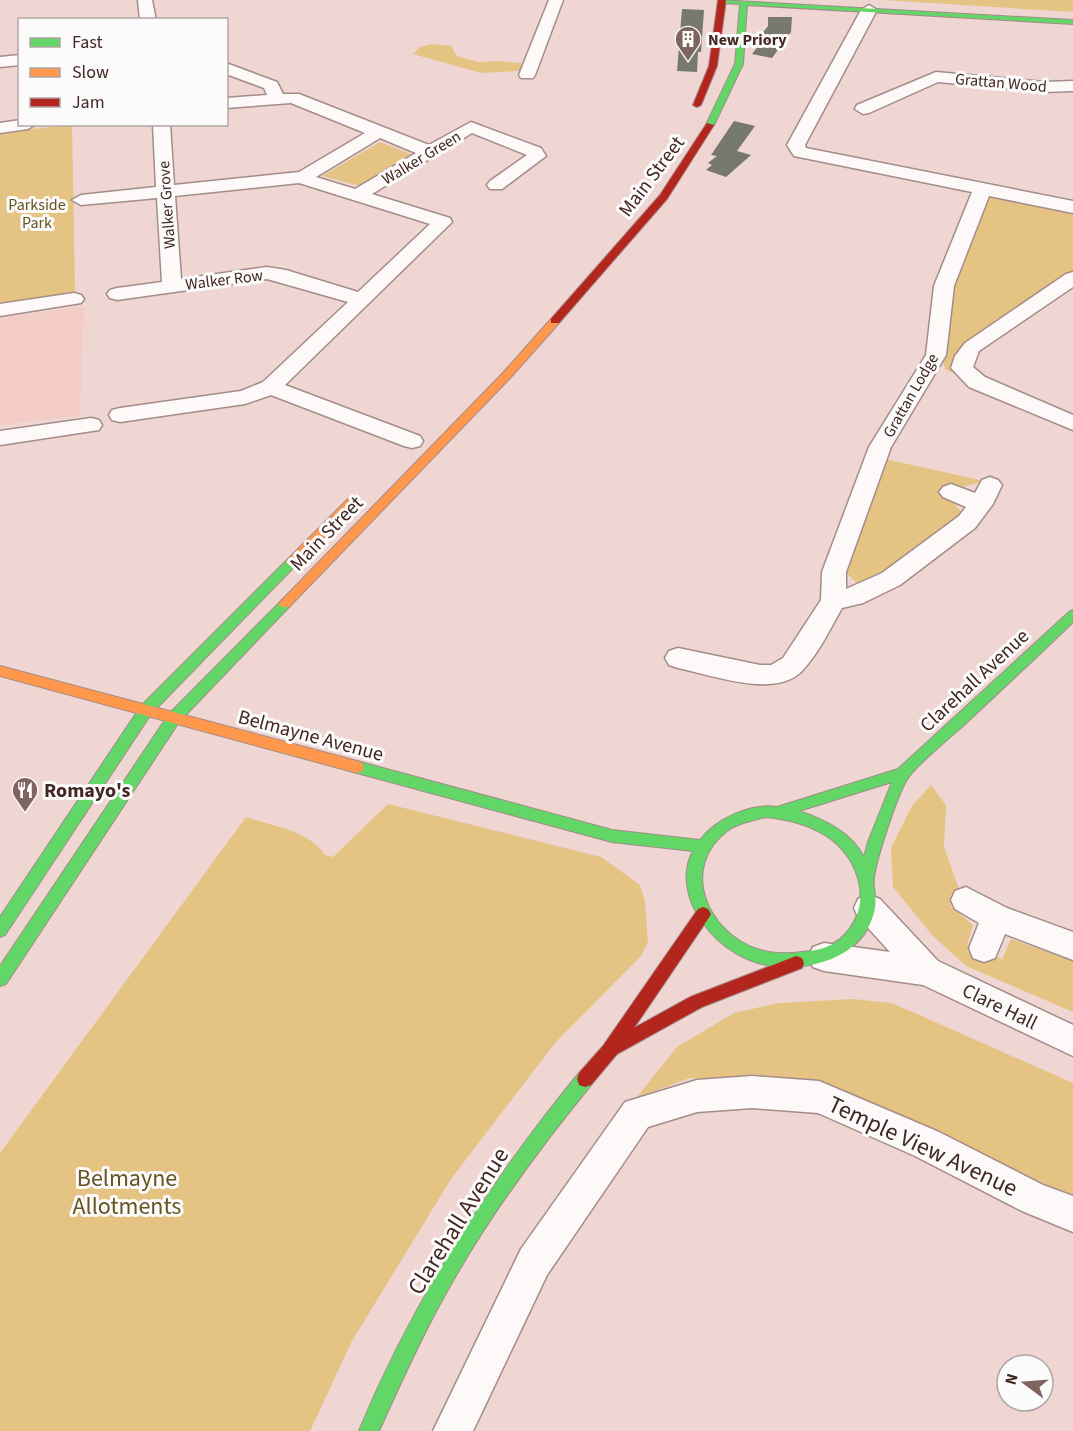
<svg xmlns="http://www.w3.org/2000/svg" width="1073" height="1431" font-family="'Source Sans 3',sans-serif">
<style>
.built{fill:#f2ccc5}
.green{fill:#e5c383}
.building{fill:#77786e}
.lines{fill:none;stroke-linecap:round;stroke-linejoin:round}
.street-casing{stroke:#a48c89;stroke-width:3}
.fast-casing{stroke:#a48c89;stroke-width:2}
.slow-casing{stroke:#a48c89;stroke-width:2}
.jam-casing{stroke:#a48c89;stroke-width:2}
.street{fill:#fdf9f8;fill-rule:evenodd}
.fast{fill:#63d668;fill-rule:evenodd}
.slow{fill:#ff974d;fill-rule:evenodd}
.jam{fill:#b3261e;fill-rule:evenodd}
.labels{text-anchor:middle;stroke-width:6;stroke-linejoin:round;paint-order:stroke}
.far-poi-label{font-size:16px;font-weight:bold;fill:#432722;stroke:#fbfbfb;text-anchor:start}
.far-street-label{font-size:16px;fill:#432722;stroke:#fbfbfb}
.far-park-label{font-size:16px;fill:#665321;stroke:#fbfbfb}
.street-label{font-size:20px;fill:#432722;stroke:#fbfbfb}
.poi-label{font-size:20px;font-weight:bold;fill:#432722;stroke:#fbfbfb;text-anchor:start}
.near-street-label{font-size:24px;fill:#432722;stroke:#fbfbfb}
.near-park-label{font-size:24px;fill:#665321;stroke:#fbfbfb}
</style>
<rect width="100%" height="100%" fill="#efd6d3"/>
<path class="built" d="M 84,306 L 80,415 L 0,425 L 0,318 Z"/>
<path class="green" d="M 884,0 L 1073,0 L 1073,12 Z
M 432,44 L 451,46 L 457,56 L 478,62 L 497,61 L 528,64 L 518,71 L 481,73 L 413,54 L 420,47 Z
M 72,125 L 75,294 L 0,304 L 0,132 Z
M 380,142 L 411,154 L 360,186 L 322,176 Z
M 993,195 L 1073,212 L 1073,271 L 966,344 L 967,380 L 945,369 C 930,324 971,240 989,198 Z
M 885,459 L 984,481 L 955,489 L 950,499 L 963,514 L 890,572 L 861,587 L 846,573 Z
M 931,785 L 946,805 L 944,847 L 959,889 L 951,907 L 973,925 L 967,945 L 1002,959 L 1011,939 L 1073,961 L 1073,1012 L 966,966 L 932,935 L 893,887 L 891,848 L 912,806 Z
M 388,804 L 601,857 L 640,885 L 645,901 L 648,942 L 641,956 L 555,1043 L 451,1179 L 352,1341 L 310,1431 L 0,1431 L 0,1153 L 246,817 C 272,826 310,831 325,855 L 333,857 Z
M 853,999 L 892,1003 L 1073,1083 L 1073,1200 L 813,1083 L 690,1078 L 636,1098 L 677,1047 L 734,1013 L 779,1003 Z"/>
<path class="building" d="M 682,9 L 704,10 L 701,52 L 698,52 L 697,72 L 677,71 Z
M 768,17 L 792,17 L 791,32 L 772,58 L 752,54 L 762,41 L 757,40 L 768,26 Z
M 734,121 L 755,126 L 737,151 L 751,155 L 726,177 L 706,170 L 712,165 L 708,163 L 717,156 L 711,155 Z"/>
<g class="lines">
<g class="street-casing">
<path id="street" d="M 138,0 L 152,0 L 156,20 L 140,20 Z
M 549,0 L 563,0 L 535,75 L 533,78 L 521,78 L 519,75 Z
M 869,5 L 877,10 L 805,145 L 806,148 L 1073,201 L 1073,213 L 989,196 L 954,286 L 946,355 L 891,447 L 846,572 L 846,589 L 882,573 L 959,516 L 966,507 L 943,497 L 939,492 L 943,487 L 951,484 L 975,493 L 982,480 L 990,477 L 998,480 L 1002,485 L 993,504 L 975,528 L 900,585 L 863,603 L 842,608 C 830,629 819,653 802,671 C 775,699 712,675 678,668 L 669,665 L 665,658 L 669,651 L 678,648 L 760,665 L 771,665 L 783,658 L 821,600 L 822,572 L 869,447 L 926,355 L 934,286 L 972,192 L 794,156 L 787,145 L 861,10 Z
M 20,55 L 20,65 L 0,67 L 0,57 Z
M 226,63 L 277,82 L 283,94 L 299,94 L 429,145 L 471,122 L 541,148 L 546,156 L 502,189 L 490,189 L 487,185 L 490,181 L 527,155 L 472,133 L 372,194 L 450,218 L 452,222 L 285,385 L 420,436 L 423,441 L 420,446 L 412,448 L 404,446 L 271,395 L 245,404 L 120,422 L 112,420 L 109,415 L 112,410 L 120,408 L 241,391 L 263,382 L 348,302 L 267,279 L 117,300 L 110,298 L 107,294 L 110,290 L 117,288 L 162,282 L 157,198 L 81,205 L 72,200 L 81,195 L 156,187 L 153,124 L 170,124 L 174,185 L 299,172 L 365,133 L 291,103 L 226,108 L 226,98 L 267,95 L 264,88 L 226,74 ZM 380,138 L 416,153 L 355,189 L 316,177 ZM 299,183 L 430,224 L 358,292 L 286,270 L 267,267 L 181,279 L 175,196 Z
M 936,72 L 1044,82 L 1073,81 L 1073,91 L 1044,92 L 938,82 L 869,113 L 863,114 L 855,109 L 857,105 Z
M 20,120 L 20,124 L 36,124 L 28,129 L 0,133 L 0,123 Z
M 1073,272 L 1073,287 L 979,351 L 973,367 L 985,377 L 1073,415 L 1073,430 L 969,387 L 951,368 L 955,356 L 965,343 L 1066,274 Z
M 74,293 L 81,295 L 84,299 L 81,303 L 0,316 L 0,304 Z
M 91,418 L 99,420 L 102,425 L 99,430 L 0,445 L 0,431 Z
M 966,887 L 1007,908 L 1073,932 L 1073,960 L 1005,934 L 995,958 L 984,962 L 973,958 L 969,948 L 979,923 L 955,909 L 951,900 L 955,891 Z
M 869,895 L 880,899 L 938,961 L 1073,1025 L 1073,1056 L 923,985 L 824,971 L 813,967 L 808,957 L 813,947 L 824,943 L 890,952 L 858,917 L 854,908 L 858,899 Z
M 752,1076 L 819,1081 L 939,1132 L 1043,1185 L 1073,1196 L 1073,1232 L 1022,1211 L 915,1156 L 818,1113 L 752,1108 L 697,1112 L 648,1127 L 547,1275 L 473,1431 L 433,1431 L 521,1249 L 625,1102 L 697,1080 Z"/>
</g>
<g class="fast-casing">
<path id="fast" d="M 718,0 L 1073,20 L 1073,24 L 747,5 L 743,64 L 714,125 L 710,128 L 706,125 L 735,64 L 740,4 L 721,3 Z
M 292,558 L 296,559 L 298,562 L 296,565 L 151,714 L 5,935 L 0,937 L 0,917 L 141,706 L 288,559 Z
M 285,599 L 289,601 L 291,604 L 289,607 L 179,722 L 6,984 L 0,986 L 0,966 L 169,714 L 281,601 Z
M 1073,610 L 1073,622 C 1037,657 1000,691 964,725 C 946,741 926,757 910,775 C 899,788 877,857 874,877 C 872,886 877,897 875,908 C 867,951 824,968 784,967 C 749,966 720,948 701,920 C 687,900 681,873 693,851 L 612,842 L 357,773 L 352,771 L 350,767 L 352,763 L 357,761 L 612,830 L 700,840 C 716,819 750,803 777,807 L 898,769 L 1069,612 ZM 892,782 L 868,842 L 864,857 C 851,832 825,820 799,811 ZM 765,817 C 786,819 807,824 825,835 C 862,858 875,909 840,939 C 829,948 816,951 802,952 C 787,954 771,954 757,949 C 707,932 679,868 727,831 C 737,823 753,821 765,817 Z
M 585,1071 L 591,1073 L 593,1079 L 591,1085 C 537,1151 486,1220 445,1295 C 420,1339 400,1385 379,1431 L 359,1431 C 413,1300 489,1183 579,1073 Z"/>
</g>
<g class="slow-casing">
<path id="slow" d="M 555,318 L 559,319 L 559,323 L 510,378 L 289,607 L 281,607 L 279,604 L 281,601 L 502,374 L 551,319 Z
M 352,498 L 356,499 L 358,502 L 356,505 L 296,565 L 288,565 L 286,562 L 288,559 L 348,499 Z
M 0,666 L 357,761 L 362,763 L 364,767 L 362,771 L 357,773 L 0,676 Z"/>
</g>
<g class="jam-casing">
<path id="jam" d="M 718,0 L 726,0 L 717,66 L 701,105 L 697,107 L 693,105 L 709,66 Z
M 707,123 L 714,125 L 667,199 L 559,323 L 551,323 L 551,319 L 660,195 Z
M 703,907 L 708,909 L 711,914 L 708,919 L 634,1028 L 690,997 L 796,956 L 802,958 L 804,963 L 802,968 L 702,1007 L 617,1054 L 591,1085 L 585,1087 L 579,1085 L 577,1079 L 579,1073 L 603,1046 L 698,909 Z"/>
</g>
<use href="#street" class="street"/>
<use href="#fast" class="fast"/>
<use href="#slow" class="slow"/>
<use href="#jam" class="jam"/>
</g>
<defs>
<g id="building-pin" transform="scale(1.35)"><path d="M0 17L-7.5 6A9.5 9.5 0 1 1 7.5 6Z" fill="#7f6460" stroke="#fbfbfb"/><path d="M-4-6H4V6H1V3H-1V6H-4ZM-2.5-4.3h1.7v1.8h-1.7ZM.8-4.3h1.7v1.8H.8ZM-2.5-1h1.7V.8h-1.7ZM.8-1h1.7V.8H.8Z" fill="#fff"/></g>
<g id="restaurant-pin" transform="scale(1.35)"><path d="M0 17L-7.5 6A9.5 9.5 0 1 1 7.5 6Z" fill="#7f6460" stroke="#fbfbfb"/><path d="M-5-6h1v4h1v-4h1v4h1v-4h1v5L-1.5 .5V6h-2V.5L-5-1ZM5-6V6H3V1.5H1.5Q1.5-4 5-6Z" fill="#fff"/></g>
</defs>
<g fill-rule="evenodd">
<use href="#building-pin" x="688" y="39"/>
<use href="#restaurant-pin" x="25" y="790"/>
</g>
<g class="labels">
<g class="far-poi-label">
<text x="708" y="45">New Priory</text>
</g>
<g class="far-street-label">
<text transform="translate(1001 82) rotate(5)" y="6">Grattan Wood</text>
<text transform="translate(421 157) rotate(-31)" y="6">Walker Green</text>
<text transform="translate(166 205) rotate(-94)" y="6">Walker Grove</text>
<text transform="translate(224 279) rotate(-7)" y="6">Walker Row</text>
<text transform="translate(910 395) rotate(-60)" y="6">Grattan Lodge</text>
</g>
<g class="far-park-label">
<text x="37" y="210">Parkside<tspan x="37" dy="18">Park</tspan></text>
</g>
<g class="street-label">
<text transform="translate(651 176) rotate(-53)" y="7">Main Street</text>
<text transform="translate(326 533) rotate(-46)" y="7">Main Street</text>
<text transform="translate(974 680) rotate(-43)" y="7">Clarehall Avenue</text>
<text transform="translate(311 735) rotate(15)" y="7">Belmayne Avenue</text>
<text transform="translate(1000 1006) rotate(26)" y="7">Clare Hall</text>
</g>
<g class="poi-label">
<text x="44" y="797">Romayo's</text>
</g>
<g class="near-street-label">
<text transform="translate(923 1146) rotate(25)" y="8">Temple View Avenue</text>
<text transform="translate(458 1221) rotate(-58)" y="8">Clarehall Avenue</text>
</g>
<g class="near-park-label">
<text x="127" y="1186">Belmayne<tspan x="127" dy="28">Allotments</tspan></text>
</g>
</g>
<rect x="18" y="18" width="210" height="108" fill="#fbfbfb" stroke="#b1a6a4" stroke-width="1.5"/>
<rect x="30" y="38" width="30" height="9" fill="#63d668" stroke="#b1a6a4" stroke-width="1.5"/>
<text x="72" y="48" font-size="18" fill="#432722">Fast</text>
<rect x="30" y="68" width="30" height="9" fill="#ff974d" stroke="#b1a6a4" stroke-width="1.5"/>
<text x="72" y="78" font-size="18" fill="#432722">Slow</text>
<rect x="30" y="98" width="30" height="9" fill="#b3261e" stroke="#b1a6a4" stroke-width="1.5"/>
<text x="72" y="108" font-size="18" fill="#432722">Jam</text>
<g transform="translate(1025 1383) rotate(286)"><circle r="28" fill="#fbfbfb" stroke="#b1a6a4" stroke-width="1.5"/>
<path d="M0-4.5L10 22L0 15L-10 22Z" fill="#7f6460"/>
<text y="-9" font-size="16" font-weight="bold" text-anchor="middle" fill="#432722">N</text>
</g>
</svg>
